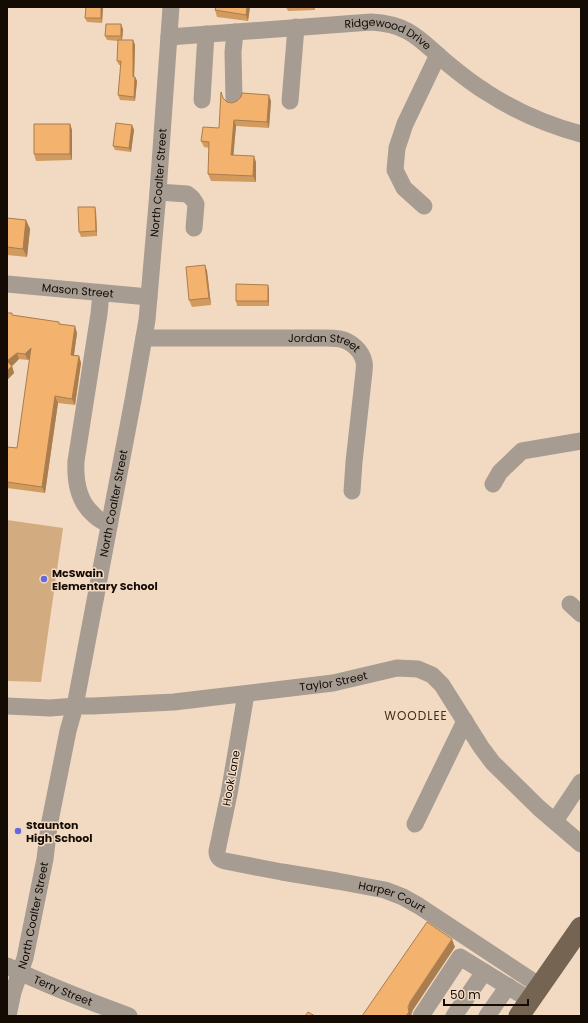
<svg xmlns="http://www.w3.org/2000/svg" width="588" height="1023" font-family="Poppins,sans-serif">
<style>
.green{fill:#d3ab81}
.lines{fill:none;stroke-linecap:round;stroke-linejoin:round}
.minor{stroke:#a69c92;stroke-width:17}
.major{stroke:#766453;stroke-width:21}
.wall{fill:#d19a5f}
.shaded-wall{fill:#aa7d4e}
.building{fill:#f3b36f;stroke:#aa7d4e}
.poi-dot{fill:#6469e2;stroke:#f2dac2;stroke-width:1.5}
.labels{text-anchor:middle;stroke-width:3;stroke-linejoin:round;paint-order:stroke}
.street-label{font-size:11px;fill:#130b04;stroke:#f2dac2}
.poi-label{font-size:11px;font-weight:bold;fill:#130b04;stroke:#f2dac2;text-anchor:start}
.neighbourhood-label{font-size:12px;letter-spacing:1px;fill:#412e1b;stroke:#f2dac2}
</style>
<rect width="100%" height="100%" fill="#f2dac2"/>
<path class="green" d="M 7,520 L 63,528 L 41,682 L 7,681 Z"/>
<g class="lines">
<g class="minor">
<path id="s1" d="M 169,37 L 371,22 C 410,24 420,40 447,63 C 459,73 473,84 486,92 C 515,111 548,125 581,134"/>
<path d="M 234,99 L 233,52 L 235,32"/>
<path d="M 202,100 L 206,34"/>
<path d="M 290,101 L 296,27"/>
<path d="M 158,192 L 187,194 L 192,198 L 196,204 L 194,228"/>
<path d="M 424,206 L 404,188 L 395,170 L 397,148 L 405,124 L 438,55"/>
<path id="s2" d="M 7,284 L 149,297"/>
<path d="M 101,293 L 99,314 L 76,461 C 75,480 78,501 93,514 C 97,519 104,522 109,525"/>
<path id="s3" d="M 144,338 L 324,338 C 329,338 335,338 340,339 C 351,341 362,351 364,362 C 365,365 364,369 364,372 L 354,462 L 352,491"/>
<path d="M 493,484 L 500,472 L 522,451 L 581,441"/>
<path d="M 570,604 L 581,614"/>
<path id="s4" d="M 246,694 L 229,794 L 217,851 C 217,857 220,860 225,861 L 282,872 L 337,881 L 385,890 L 403,897 L 419,906 L 540,986"/>
<path id="s5" d="M 7,706 L 50,708 L 75,706 L 93,706 L 174,702 L 333,683 L 397,668 L 418,669 L 432,675 L 442,685 L 481,747 L 493,763 L 539,808 L 581,844"/>
<path d="M 555,821 L 581,782"/>
<path d="M 415,824 L 465,721"/>
<path id="s6" d="M 7,966 C 46,985 88,1001 129,1016"/>
<path id="s7" d="M 8,1016 L 13,992 L 25,958 L 45,859 L 49,826 L 68,731 L 75,706 L 133,400 L 147,320 L 158,192 L 171,7"/>
<path d="M 421,1016 L 460,957 L 530,1000"/>
<path d="M 454,1016 L 484,972"/>
<path d="M 487,1016 L 508,986"/>
</g>
<path class="major" d="M 519,1016 L 581,927"/>
</g>
<path class="wall" d="M 86,7 L 103,7 L 102,23 L 87,22 L 85,18 Z
M 250,7 L 248,21 L 217,17 L 215,10 Z
M 286,7 L 315,7 L 315,10 L 288,11 Z
M 123,29 L 122,40 L 133,40 L 135,45 L 134,77 L 135,77 L 137,81 L 135,101 L 120,100 L 118,95 L 121,65 L 119,65 L 117,61 L 118,41 L 107,40 L 105,36 Z
M 223,98 L 227,102 L 232,103 L 271,101 L 269,128 L 236,126 L 233,155 L 256,162 L 256,182 L 211,181 L 208,174 L 209,148 L 204,147 L 201,141 L 219,128 Z
M 70,124 L 72,130 L 72,160 L 36,161 L 34,154 Z
M 132,125 L 134,130 L 131,152 L 115,150 L 113,146 Z
M 96,211 L 97,236 L 81,237 L 79,232 Z
M 7,218 L 26,220 L 30,229 L 27,257 L 7,255 Z
M 205,265 L 207,271 L 211,305 L 192,307 L 189,300 Z
M 269,289 L 269,306 L 237,306 L 236,301 Z
M 12,313 L 12,315 L 59,322 L 59,324 L 77,333 L 74,355 L 79,356 L 81,363 L 75,405 L 58,403 L 45,493 L 7,488 L 7,447 L 17,448 L 30,358 L 28,360 L 19,359 L 12,366 L 14,373 L 7,380 Z"/>
<path class="shaded-wall" d="M 101,7 L 103,7 L 102,23 L 101,18 Z
M 247,7 L 250,7 L 248,21 L 246,15 Z
M 121,24 L 123,29 L 122,41 L 121,36 Z
M 133,40 L 135,45 L 134,81 L 133,77 Z
M 135,77 L 137,81 L 135,101 L 134,97 Z
M 269,95 L 271,101 L 269,128 L 267,122 Z
M 234,120 L 236,126 L 233,161 L 231,155 Z
M 70,124 L 72,130 L 72,160 L 70,154 Z
M 132,125 L 134,130 L 131,152 L 129,148 Z
M 254,156 L 256,162 L 256,182 L 253,176 Z
M 95,207 L 96,211 L 97,236 L 96,231 Z
M 26,220 L 30,229 L 27,257 L 23,249 Z
M 205,265 L 207,271 L 211,305 L 209,298 Z
M 268,285 L 269,289 L 269,306 L 268,301 Z
M 75,326 L 77,333 L 73,361 L 71,355 Z
M 31,348 L 33,355 L 28,360 L 25,354 Z
M 17,353 L 19,359 L 10,368 L 7,361 Z
M 79,356 L 81,363 L 75,405 L 72,399 Z
M 12,366 L 14,373 L 7,380 L 7,371 Z
M 55,396 L 58,403 L 45,493 L 42,487 Z
M 452,939 L 455,947 L 413,1010 L 411,1016 L 406,1016 L 410,1002 Z"/>
<path class="building" d="M 86,7 L 101,7 L 101,18 L 85,18 Z
M 216,7 L 247,7 L 246,15 L 215,10 Z
M 106,24 L 121,24 L 121,36 L 105,36 Z
M 118,40 L 133,40 L 133,77 L 135,77 L 134,97 L 118,95 L 121,61 L 117,61 Z
M 221,92 L 223,98 L 227,102 L 232,103 L 237,101 L 241,97 L 242,93 L 269,95 L 267,122 L 234,120 L 231,155 L 254,156 L 253,176 L 208,174 L 209,142 L 201,141 L 203,127 L 219,128 Z
M 116,123 L 132,125 L 129,148 L 113,146 Z
M 34,124 L 70,124 L 70,154 L 34,154 Z
M 78,207 L 95,207 L 96,231 L 79,232 Z
M 7,218 L 26,220 L 23,249 L 7,247 Z
M 205,265 L 209,298 L 189,300 L 186,267 Z
M 236,284 L 268,285 L 268,301 L 236,301 Z
M 7,313 L 12,313 L 12,315 L 59,322 L 59,324 L 75,326 L 71,355 L 79,356 L 72,399 L 55,396 L 42,487 L 7,482 L 7,447 L 17,448 L 31,348 L 25,354 L 17,353 L 7,361 L 12,366 L 7,371 Z
M 427,922 L 452,939 L 410,1002 L 408,1007 L 409,1012 L 406,1016 L 362,1016 Z
M 308,1012 L 315,1016 L 305,1016 Z"/>
<g class="poi-dot">
<circle cx="44" cy="579" r="4"/>
<circle cx="18" cy="831" r="4"/>
</g>
<g class="labels">
<g class="street-label">
<text dy="4" stroke="none"><textPath href="#s1" startOffset="222">Ridgewood Drive</textPath></text>
<text dy="4" stroke="none"><textPath href="#s7" startOffset="848">North Coalter Street</textPath></text>
<text dy="4" stroke="none"><textPath href="#s2" startOffset="71">Mason Street</textPath></text>
<text dy="4" stroke="none"><textPath href="#s3" startOffset="181">Jordan Street</textPath></text>
<text dy="4" stroke="none"><textPath href="#s7" startOffset="524">North Coalter Street</textPath></text>
<text dy="4" stroke="none"><textPath href="#s5" startOffset="328">Taylor Street</textPath></text>
<text transform="translate(231 778) rotate(-80)" y="4">Hook Lane</text>
<text dy="4" stroke="none"><textPath href="#s4" startOffset="345">Harper Court</textPath></text>
<text dy="4" stroke="none"><textPath href="#s7" startOffset="104">North Coalter Street</textPath></text>
<text dy="4" stroke="none"><textPath href="#s6" startOffset="61">Terry Street</textPath></text>
</g>
<g class="poi-label">
<text x="52" y="577">McSwain<tspan x="52" dy="13">Elementary School</tspan></text>
<text x="26" y="829">Staunton<tspan x="26" dy="13">High School</tspan></text>
</g>
<g class="neighbourhood-label">
<text x="416" y="720">WOODLEE</text>
</g>
</g>
<rect width="588" height="1023" fill="none" stroke="#130b04" stroke-width="16"/>
<path d="M444 999v6h84v-6" fill="none" stroke="#130b04" stroke-width="2"/>
<text x="450" y="999" font-size="12" fill="#130b04" stroke="#f2dac2" stroke-width="3" paint-order="stroke">50 m</text>
</svg>
